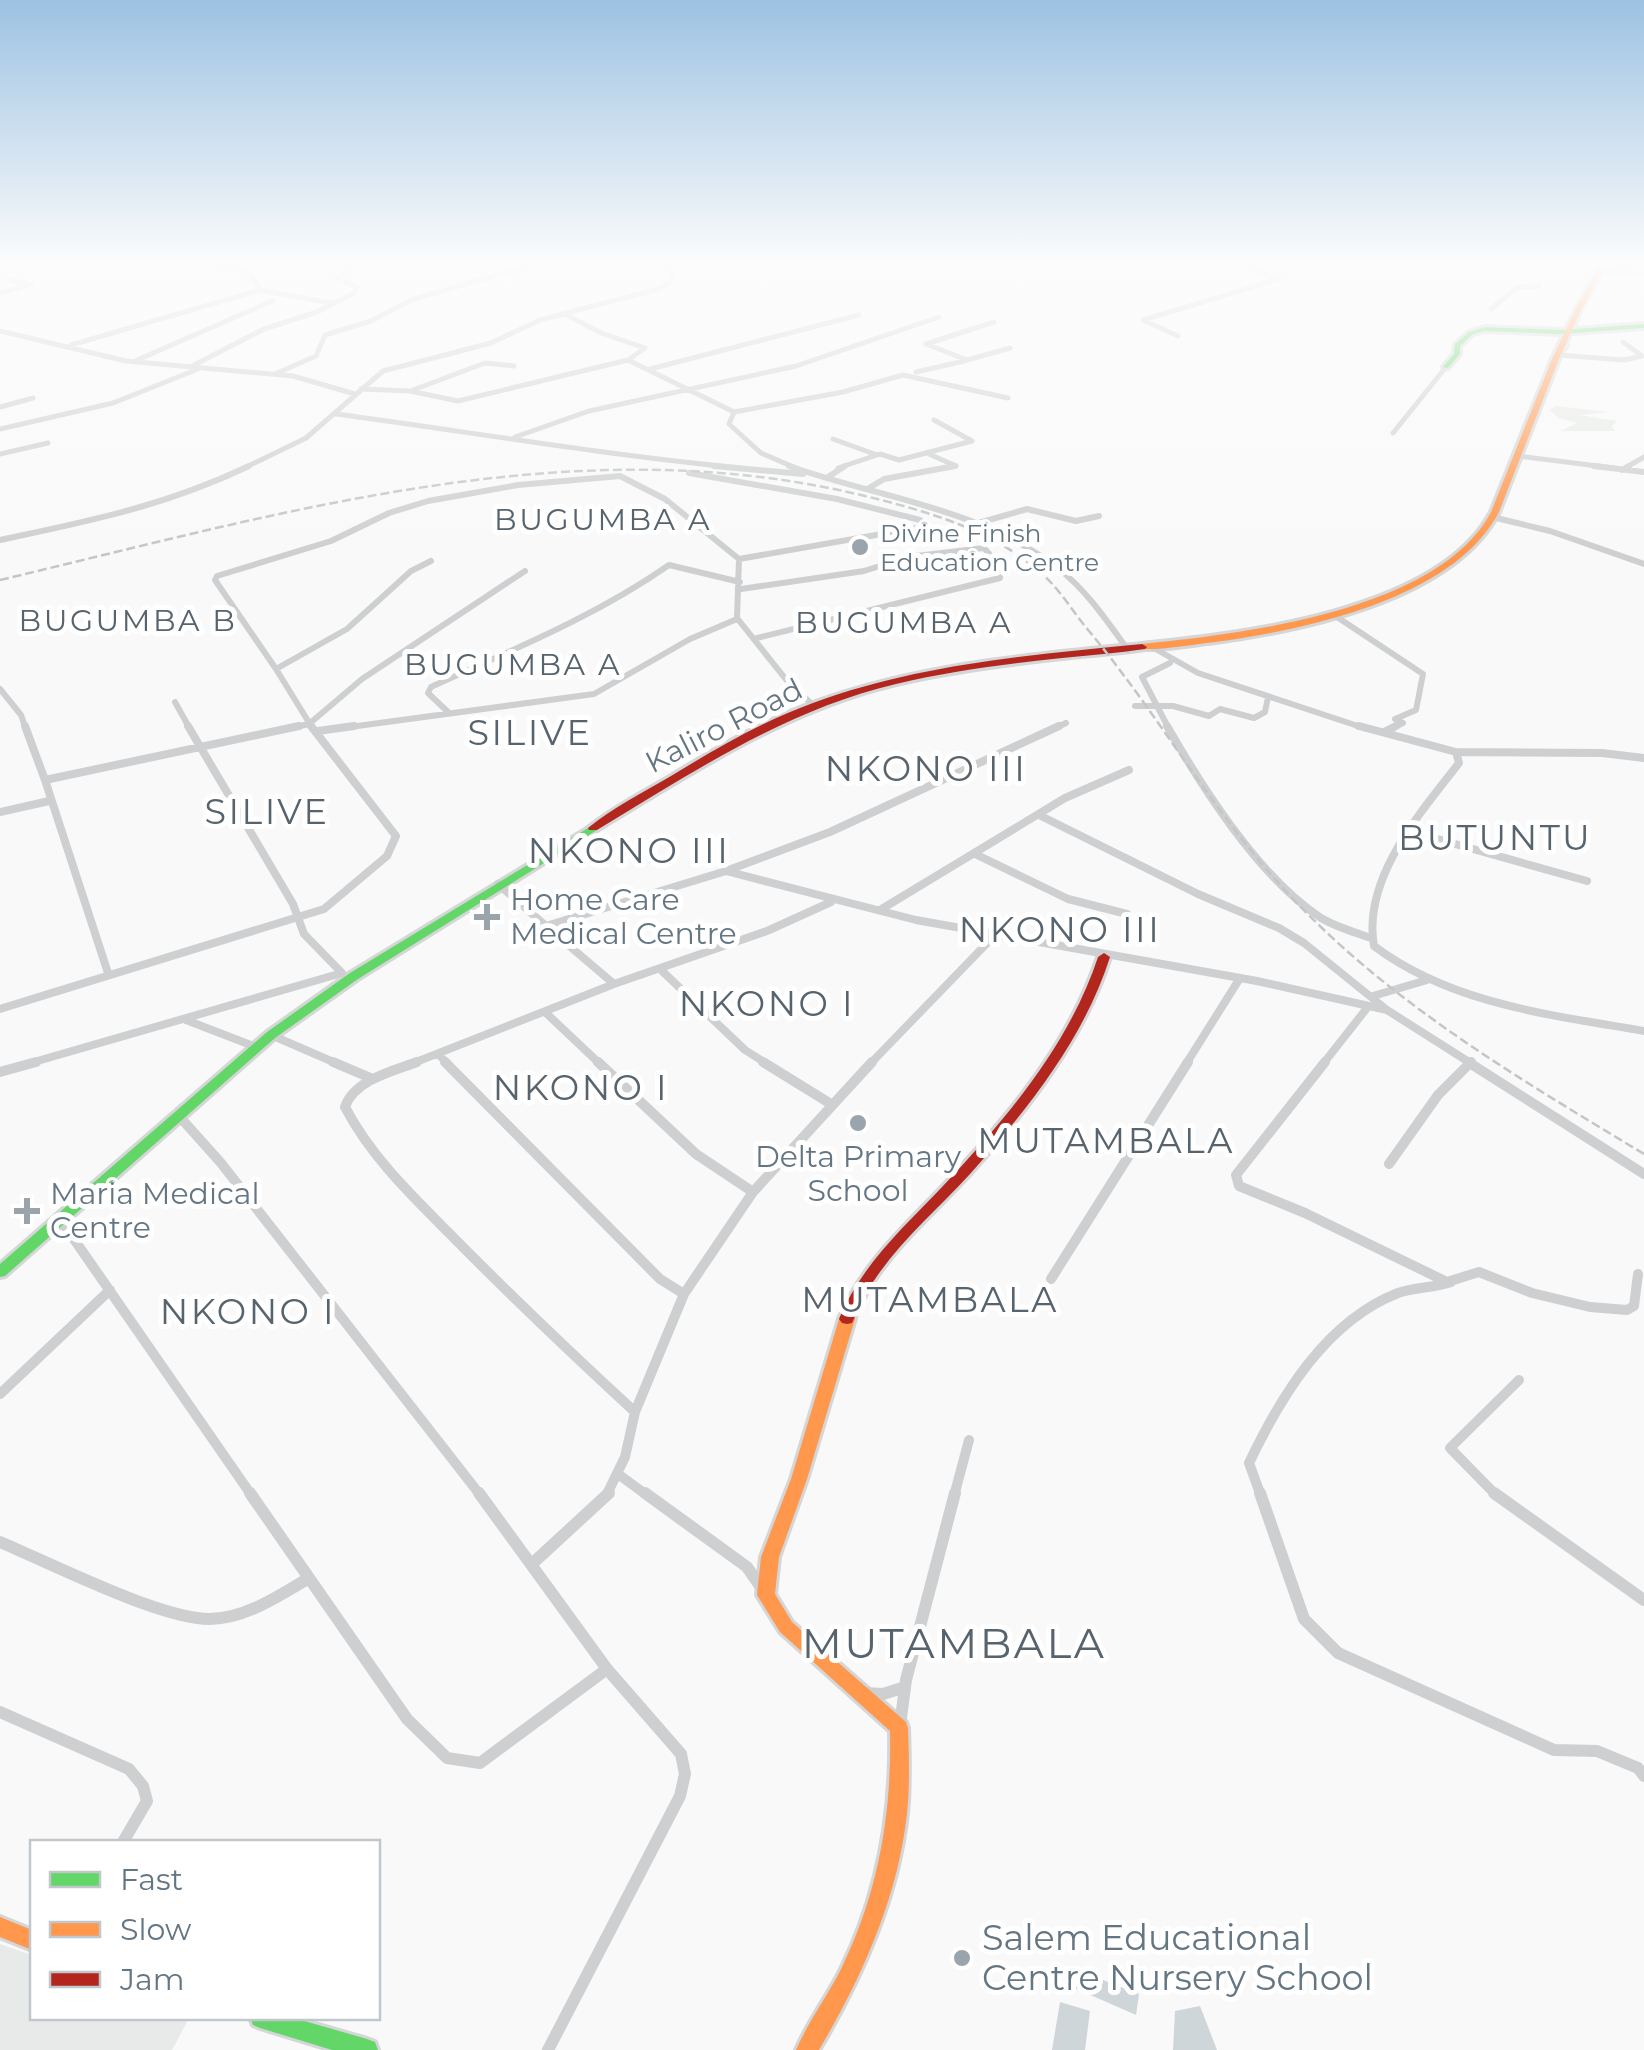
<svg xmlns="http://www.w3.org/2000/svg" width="1644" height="2050" font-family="Montserrat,sans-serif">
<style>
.built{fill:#e8e9e9}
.green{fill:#e8ebe6}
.water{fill:#ced6d9}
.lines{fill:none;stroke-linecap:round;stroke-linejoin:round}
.stream{stroke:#ced6d9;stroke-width:2.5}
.fast-casing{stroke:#d5d6d7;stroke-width:6}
.slow-casing{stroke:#d5d6d7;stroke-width:6}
.jam-casing{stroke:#d5d6d7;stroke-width:6}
.street-far4{stroke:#cecfd0;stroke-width:5}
.street-far3{stroke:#cecfd0;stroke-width:6}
.street-far2{stroke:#cecfd0;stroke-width:8}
.street-far1{stroke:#cecfd0;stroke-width:10}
.street{stroke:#cecfd0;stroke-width:12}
.fast{fill:#63d668;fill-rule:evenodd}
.slow{fill:#ff974d;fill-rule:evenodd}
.jam{fill:#b3261e;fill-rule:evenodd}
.rail{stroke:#c3c5c6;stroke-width:2.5;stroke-dasharray:9 4;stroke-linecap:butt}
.poi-dot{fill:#99a4ac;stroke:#fff;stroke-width:4}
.labels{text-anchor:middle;stroke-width:10;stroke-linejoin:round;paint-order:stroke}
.far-poi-label{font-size:25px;fill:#657683;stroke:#fff;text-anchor:start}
.far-quarter-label{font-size:30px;letter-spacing:2.5px;fill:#57646e;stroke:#fff}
.street-label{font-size:30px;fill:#657683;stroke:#fff}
.poi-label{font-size:30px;fill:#657683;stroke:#fff;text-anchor:start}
.quarter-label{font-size:35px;letter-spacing:2.5px;fill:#57646e;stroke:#fff}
.near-poi-label{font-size:35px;fill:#657683;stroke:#fff;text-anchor:start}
.near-quarter-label{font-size:42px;letter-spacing:2.5px;fill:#57646e;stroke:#fff}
</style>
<rect width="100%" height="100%" fill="#f9f9f9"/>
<path class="built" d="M 0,1944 L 32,1955 L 32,2018 L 189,2018 L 172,2050 L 0,2050 Z"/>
<path class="green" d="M 1556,406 L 1610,412 L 1579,415 L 1617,421 L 1612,426 L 1615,431 L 1561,431 L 1577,423 L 1559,418 L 1549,410 Z"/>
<path class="water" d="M 1072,1968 L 1139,1994 L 1136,2015 L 1063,1983 Z
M 1060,2002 L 1090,2011 L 1085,2050 L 1052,2050 Z
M 1200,2006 L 1217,2050 L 1173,2050 L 1175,2011 Z"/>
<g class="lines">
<path class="stream" d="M 1566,350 L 1569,345"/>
<g class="fast-casing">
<path id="fast" d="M 1644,324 L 1644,328 L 1560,334 L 1485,331 L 1473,334 L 1460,346 L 1460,354 L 1448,368 L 1443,367 L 1454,354 L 1455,344 L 1469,332 L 1485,327 L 1560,330 Z
M 593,825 L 598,828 L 597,830 L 358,979 L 275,1038 L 5,1276 L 0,1277 L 0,1264 L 267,1032 L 350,973 Z
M 250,2018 L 294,2018 L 367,2039 L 375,2042 L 378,2050 L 332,2050 L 260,2028 L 253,2025 Z"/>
</g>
<g class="slow-casing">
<path id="slow" d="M 1601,264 L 1607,264 L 1581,310 L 1559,359 L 1499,512 C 1454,599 1304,630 1215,642 C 1190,645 1164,650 1139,649 L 1137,647 L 1142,644 C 1242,634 1439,611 1491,512 L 1552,359 L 1575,310 Z
M 847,1314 L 852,1315 L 855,1319 L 807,1479 L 779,1557 L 775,1594 L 792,1622 L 906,1722 L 908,1728 C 909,1756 910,1785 907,1813 C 898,1898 862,1977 819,2050 L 796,2050 C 808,2022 827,1997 841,1969 C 878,1894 892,1814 890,1731 L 780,1632 L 757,1595 L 761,1557 L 791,1479 L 839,1319 L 842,1315 Z
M 0,1917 L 32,1930 L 32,1950 L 0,1937 Z"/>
</g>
<g class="jam-casing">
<path id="jam" d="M 1142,644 L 1147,647 L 1145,649 C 1118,653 1090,655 1062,658 C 1006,664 951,671 896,684 C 786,710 693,772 597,830 L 589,830 L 588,828 C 612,808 644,792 671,776 C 717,748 763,721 813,703 C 919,664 1031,655 1142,644 Z
M 1104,953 L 1110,957 C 1084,1039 1027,1110 970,1174 C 937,1210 900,1241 873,1282 C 864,1295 859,1309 852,1323 L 847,1324 L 842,1323 L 839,1319 C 862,1264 903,1228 943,1186 C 1006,1119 1069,1045 1098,957 Z"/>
</g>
<path class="street-far4" d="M 209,264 L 248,271 L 260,290 L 331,303
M 1597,271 L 1644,274
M 0,293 L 31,284 L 8,280
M 1491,309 L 1518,287 L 1539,286
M 563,313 L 601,333 L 645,348 L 628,360 L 734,412 L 729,424 L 761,453 L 796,468
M 994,322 L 926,344 L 967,360 L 1010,348
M 0,331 L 126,361 L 293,376 L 355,394
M 1178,336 L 1143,320 L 1279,279 L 1245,266 L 1258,264
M 71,345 L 260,290
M 1559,355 L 1624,360 L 1642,356 L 1623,342
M 135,361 L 272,301
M 194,365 L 264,329 L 317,312 L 354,293 L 357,287 L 337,279 L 351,264
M 650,369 L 859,315
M 916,372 L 964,361
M 277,373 L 316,356 L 325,335 L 371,321 L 411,300 L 535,264
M 361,389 L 410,391 L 458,401 L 628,360
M 413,390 L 485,363 L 514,366
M 0,407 L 33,398
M 734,412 L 843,392 L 903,375 L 1008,398
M 336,414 C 471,432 605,455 741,468
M 0,429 L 113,403 L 198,369
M 1393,433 L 1446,367
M 515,437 L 589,411 L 796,366 L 939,317
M 833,439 L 877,455
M 0,454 L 48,443
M 929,454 L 956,466 L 944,468
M 1518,456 L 1614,468
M 244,468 L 306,438 L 383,371 L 491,343 L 540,320 L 662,288 L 672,280 L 673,273 L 665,264
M 838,468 L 880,454 L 899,460 L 972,441 L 934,420
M 1625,468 L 1644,457"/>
<path class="street-far3" d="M 714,466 L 803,474
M 789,466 C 879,498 981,508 1059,569 C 1087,591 1107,621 1128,650
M 1594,466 L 1644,472
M 1622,470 L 1629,466
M 689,473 L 837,499 L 920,520 L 927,526 L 739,559
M 828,477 L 845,466
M 869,488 L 884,479 L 955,466
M 1492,517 L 1550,531 L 1644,564
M 975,524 L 1027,509 L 1076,521 L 1099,516
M 0,540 C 90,521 165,506 249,466
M 741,589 L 864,571 L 908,557 L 984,548 L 999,565 L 1000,578 L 757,638
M 1334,615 L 1423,674 L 1416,710 L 1395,719 L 1403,723 L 1391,729
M 1152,647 L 1198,673 L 1367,729
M 276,669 L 215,580 L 217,576 L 331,541 L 389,513 L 428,501 L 518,485 L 620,476 L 665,499 L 739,559 L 737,618 L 788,682 L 814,706
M 0,689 L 21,715 L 26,729
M 175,702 L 190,729
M 1135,706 L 1173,706 L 1209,716 L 1220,709 L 1254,718 L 1265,712 L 1268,697
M 448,712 L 428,693 L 431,687 C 512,650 596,616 669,565 L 740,582
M 287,729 L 309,724 L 362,679 L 525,571
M 313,729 L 276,669 L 347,629 L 411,571 L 431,561
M 335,729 L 594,694 L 690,639 L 737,619
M 1054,729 L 1066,723
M 1169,729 L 1142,677 L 1170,663"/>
<path class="street-far2" d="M 25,726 L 45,780
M 188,726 L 293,904 L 304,934 L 342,973
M 1167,726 C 1203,789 1260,878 1321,918 C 1336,927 1354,932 1371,938
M 1359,726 L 1456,752 L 1459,763 C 1420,813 1362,879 1374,946 C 1451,1004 1551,1015 1644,1031
M 318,731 L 354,726
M 1384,732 L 1396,726
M 1456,752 L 1602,753 L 1644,758
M 0,812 L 49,801
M 1041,816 L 1198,894 L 1279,928 L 1304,943 L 1387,1010 L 1472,1064
M 1409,831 L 1587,881
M 975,854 L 1068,899 L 1127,914
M 726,871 L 916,920 L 1257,981 L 1387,1010
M 498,884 L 546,926 L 726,871 L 830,832 L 1059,726
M 880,910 L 1065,798 L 1129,770
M 546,926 L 614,984
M 660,969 L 745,1050 L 767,1064
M 108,973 L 45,780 L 299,726
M 1373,996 L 1427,980
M 0,1009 L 324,909 L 387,856 L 396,836 L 311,726
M 545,1012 L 600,1064
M 186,1020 L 256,1047
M 271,1035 L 338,1064
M 438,1054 L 448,1064
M 27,1064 L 342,973
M 411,1064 L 614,984 L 767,931 L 831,902
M 870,1064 L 993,937
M 1186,1064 L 1240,978
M 1323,1064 L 1367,1008"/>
<path class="street-far1" d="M 333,1062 L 373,1079
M 417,1062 C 393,1071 354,1080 345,1107 C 370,1155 409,1193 447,1231 C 508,1293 571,1353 635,1412
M 445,1062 L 660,1279 L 684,1294
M 598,1062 L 696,1154 L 753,1192
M 763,1062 L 831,1104
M 1325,1062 L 1236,1175 L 1239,1186 L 1305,1213 L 1447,1282 L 1479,1272 L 1532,1293 L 1590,1307 L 1627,1310 L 1634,1306 L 1638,1274
M 1468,1062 L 1644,1174
M 0,1072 L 36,1062
M 179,1116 L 221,1163 L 481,1496
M 1389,1164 L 1438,1095 L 1471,1062
M 60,1219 L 252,1496
M 1051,1279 L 1188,1062
M 0,1394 L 110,1290
M 618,1474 L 648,1496
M 606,1496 L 625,1457 L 635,1412 L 684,1294 L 753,1192 L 872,1062
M 954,1496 L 969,1440
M 1261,1496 L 1249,1463 C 1281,1396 1326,1321 1398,1293 C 1415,1287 1434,1288 1451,1282
M 1497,1496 L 1450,1448 L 1519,1380"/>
<path class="street" d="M 250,1493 L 407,1719 L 447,1758 L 480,1763 L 607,1669
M 479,1493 L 607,1669 L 681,1754 L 685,1774 L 680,1796 L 548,2050
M 645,1493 L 747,1567 L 765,1593
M 1260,1493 L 1304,1619 L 1338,1653 L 1554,1750 L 1597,1751 L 1638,1768 L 1644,1776
M 1494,1493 L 1644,1600
M 0,1542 C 50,1563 160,1619 210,1619 C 245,1619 280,1595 309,1578
M 533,1563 L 609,1493
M 864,1693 L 883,1694 L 905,1687
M 0,1712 L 129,1769 L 143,1786 L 147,1801 L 123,1842
M 900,1725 L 906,1680 L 955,1493"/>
<use href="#fast" class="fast"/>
<use href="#slow" class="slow"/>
<use href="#jam" class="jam"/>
<path class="rail" d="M 0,580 C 283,513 574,425 865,496 C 926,511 991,529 1040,572 C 1060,589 1072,611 1089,631 C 1153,708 1203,795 1268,871 C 1371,992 1510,1073 1644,1154"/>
</g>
<linearGradient id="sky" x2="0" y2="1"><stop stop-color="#9dc2e2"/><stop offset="0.48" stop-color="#fcfcfc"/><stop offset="1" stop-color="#fcfcfc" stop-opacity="0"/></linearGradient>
<rect width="1644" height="551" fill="url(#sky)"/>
<g class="poi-dot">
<circle cx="860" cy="547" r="10"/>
<path d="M482 902h10v10h10v10h-10v10h-10v-10h-10v-10h10z"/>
<circle cx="858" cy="1123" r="10"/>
<path d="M22 1196h10v10h10v10h-10v10h-10v-10h-10v-10h10z"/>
<circle cx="962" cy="1958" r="10"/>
</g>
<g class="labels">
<g class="far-poi-label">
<text x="880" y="542">Divine Finish<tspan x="880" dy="29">Education Centre</tspan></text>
</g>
<g class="far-quarter-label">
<text x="603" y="530">BUGUMBA A</text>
<text x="128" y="631">BUGUMBA B</text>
<text x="904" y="633">BUGUMBA A</text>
<text x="513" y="675">BUGUMBA A</text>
</g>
<g class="street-label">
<text transform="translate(724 726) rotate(-27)" y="10">Kaliro Road</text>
</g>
<g class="poi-label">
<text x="510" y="910">Home Care<tspan x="510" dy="34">Medical Centre</tspan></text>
<text x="858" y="1167" text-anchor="middle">Delta Primary<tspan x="858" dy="34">School</tspan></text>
<text x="50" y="1204">Maria Medical<tspan x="50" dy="34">Centre</tspan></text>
</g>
<g class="quarter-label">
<text x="530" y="745">SILIVE</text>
<text x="926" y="781">NKONO III</text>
<text x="267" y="824">SILIVE</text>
<text x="1495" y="850">BUTUNTU</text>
<text x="629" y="863">NKONO III</text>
<text x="1060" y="942">NKONO III</text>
<text x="767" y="1016">NKONO I</text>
<text x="581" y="1100">NKONO I</text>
<text x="1106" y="1153">MUTAMBALA</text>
<text x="930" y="1312">MUTAMBALA</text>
<text x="248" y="1324">NKONO I</text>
</g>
<g class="near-poi-label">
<text x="982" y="1950">Salem Educational<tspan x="982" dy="40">Centre Nursery School</tspan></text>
</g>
<g class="near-quarter-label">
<text x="954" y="1658">MUTAMBALA</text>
</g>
</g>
<rect x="30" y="1840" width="350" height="180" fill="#ffffff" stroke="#c1c8cd" stroke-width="2.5"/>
<rect x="50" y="1872" width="50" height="15" fill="#63d668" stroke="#c1c8cd" stroke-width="2.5"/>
<text x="120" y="1890" font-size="30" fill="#657683">Fast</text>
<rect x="50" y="1922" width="50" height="15" fill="#ff974d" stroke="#c1c8cd" stroke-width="2.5"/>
<text x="120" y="1940" font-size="30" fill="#657683">Slow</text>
<rect x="50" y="1972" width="50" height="15" fill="#b3261e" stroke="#c1c8cd" stroke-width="2.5"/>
<text x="120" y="1990" font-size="30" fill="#657683">Jam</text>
</svg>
